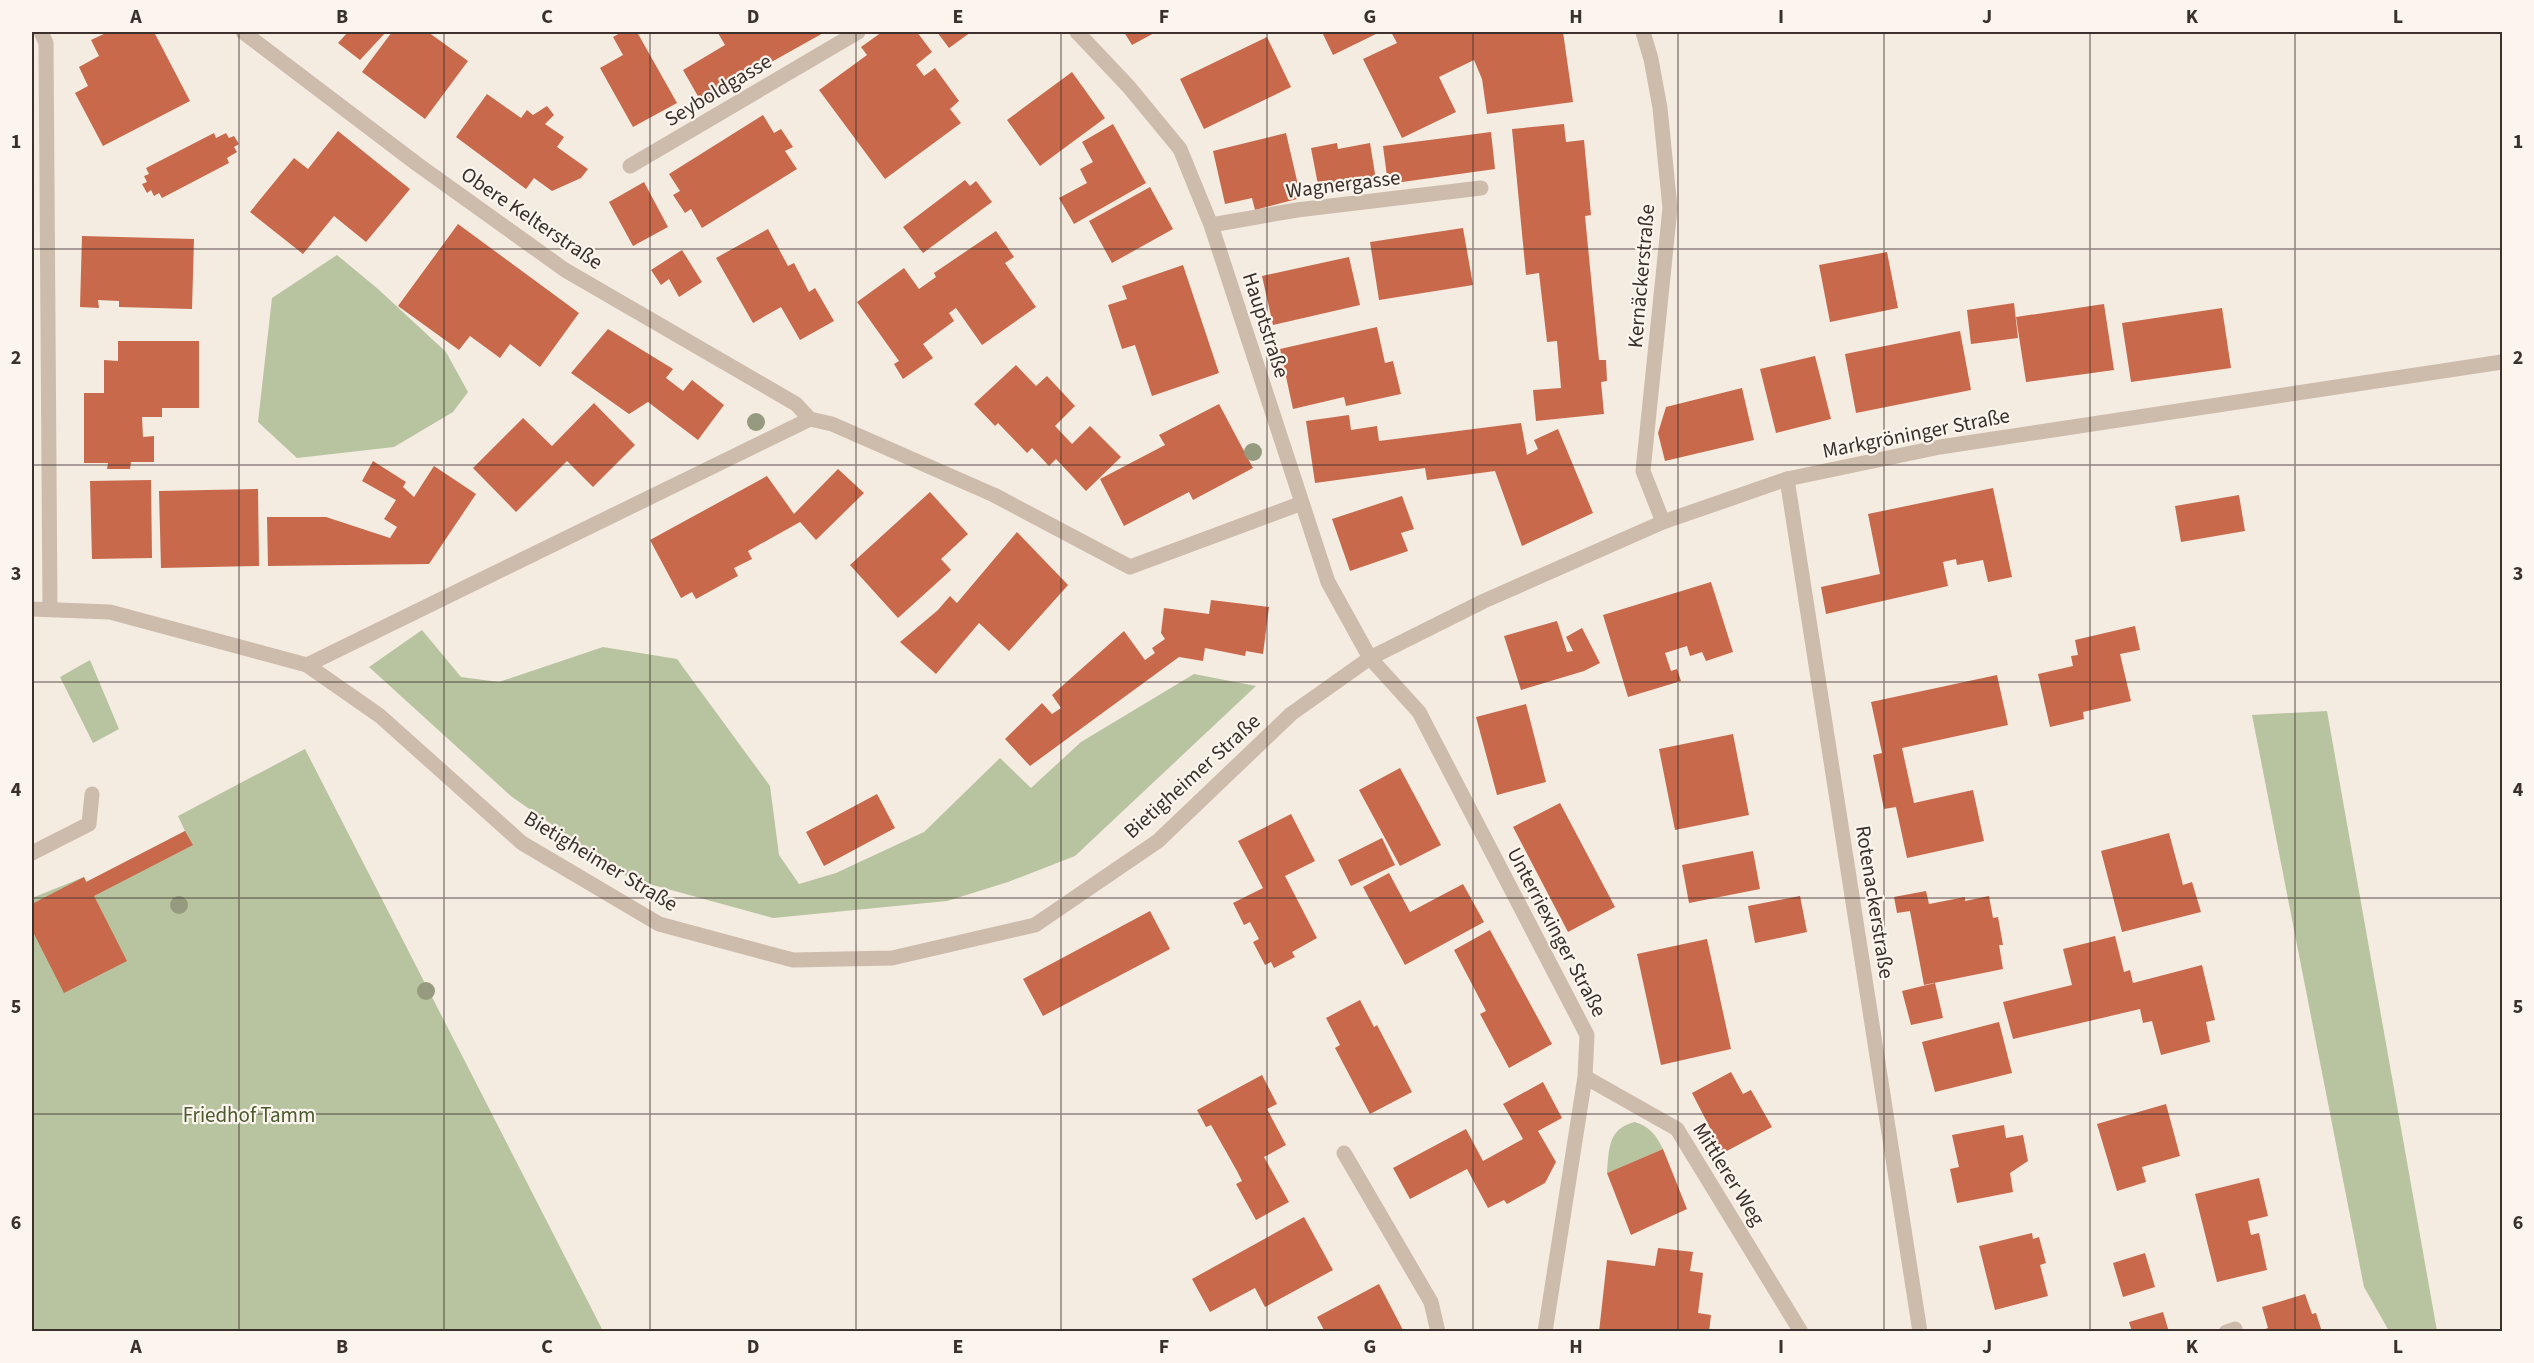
<svg xmlns="http://www.w3.org/2000/svg" width="2534" height="1363" font-family="'Source Sans 3',sans-serif">
<style>
.green{fill:#b8c4a0}
.building{fill:#c8694b}
.lines{fill:none;stroke-linecap:round;stroke-linejoin:round}
.service{stroke:#cdbbac;stroke-width:15}
.minor{stroke:#cdbbac;stroke-width:15}
.tertiary{stroke:#cdbbac;stroke-width:15}
.tree{fill:#969b7f}
.grid{fill:none;stroke:#3b302b;stroke-width:1.5;stroke-opacity:0.55}
.labels{text-anchor:middle;stroke-width:4.5;stroke-linejoin:round;paint-order:stroke}
.street-label{font-size:21px;fill:#3b302b;stroke:#fbf5ee}
.park-label{font-size:21px;fill:#4a5a2e;stroke:#fbf5ee}
.neatline{fill:none;stroke:#3b302b;stroke-width:2}
.grid-label{font-size:20px;text-anchor:middle;font-weight:bold;fill:#3b302b}
</style>
<rect width="100%" height="100%" fill="#f4ebe1"/>
<path class="green" d="M 337,255 L 378,289 L 446,352 L 468,392 L 453,412 L 394,447 L 297,458 L 258,422 L 272,298 Z
M 422,630 L 461,677 L 499,682 L 603,647 L 677,659 L 770,786 L 779,855 L 799,884 L 836,873 L 924,832 L 1000,758 L 1031,788 L 1081,742 L 1194,674 L 1256,686 L 1075,856 L 1008,882 L 947,901 L 773,918 L 631,879 L 512,797 L 369,667 Z
M 90,660 L 119,729 L 93,743 L 60,677 Z
M 2327,711 L 2437,1331 L 2389,1331 L 2364,1287 L 2252,715 Z
M 305,749 L 603,1331 L 32,1332 L 32,898 L 84,877 L 87,882 L 185,831 L 178,816 Z
M 1635,1122 C 1650,1127 1656,1135 1663,1149 L 1607,1173 C 1609,1149 1608,1128 1635,1122 Z"/>
<path class="building" d="M 108,32 L 154,32 L 190,101 L 103,146 L 75,93 L 88,86 L 79,67 L 99,56 L 91,40 Z
M 348,32 L 386,32 L 360,60 L 338,43 Z
M 392,32 L 428,32 L 468,61 L 425,119 L 362,72 Z
M 622,32 L 637,32 L 677,103 L 633,127 L 600,68 L 623,55 L 613,37 Z
M 720,32 L 825,32 L 743,78 L 745,81 L 703,105 L 683,70 L 725,45 L 718,33 Z
M 882,32 L 917,32 L 932,52 L 916,65 L 924,76 L 935,68 L 959,101 L 950,109 L 961,123 L 885,179 L 819,90 L 867,55 L 861,47 Z
M 937,32 L 971,32 L 949,48 Z
M 1124,32 L 1156,32 L 1132,45 Z
M 1322,32 L 1380,32 L 1333,55 Z
M 1391,32 L 1563,32 L 1573,102 L 1487,114 L 1482,79 L 1474,60 L 1439,77 L 1456,112 L 1402,138 L 1363,59 L 1397,43 Z
M 1267,37 L 1291,87 L 1204,129 L 1180,79 Z
M 1072,72 L 1105,118 L 1040,166 L 1007,120 Z
M 487,94 L 521,118 L 527,110 L 533,115 L 547,106 L 554,115 L 545,124 L 564,137 L 557,147 L 588,169 L 581,178 L 552,191 L 534,178 L 526,189 L 456,137 Z
M 763,115 L 774,133 L 781,129 L 793,147 L 785,151 L 797,169 L 702,228 L 691,209 L 685,213 L 673,195 L 680,191 L 669,174 Z
M 1113,124 L 1146,183 L 1074,224 L 1059,198 L 1087,183 L 1080,169 L 1093,162 L 1082,142 Z
M 1564,124 L 1566,142 L 1584,140 L 1591,215 L 1585,216 L 1599,360 L 1606,360 L 1607,381 L 1601,382 L 1604,414 L 1536,421 L 1533,390 L 1561,388 L 1557,341 L 1547,342 L 1539,273 L 1526,275 L 1512,129 Z
M 338,131 L 410,189 L 366,242 L 334,216 L 303,254 L 250,212 L 294,158 L 308,169 Z
M 1491,132 L 1495,169 L 1388,184 L 1383,146 Z
M 214,133 L 216,138 L 226,133 L 229,138 L 234,136 L 239,144 L 234,147 L 237,152 L 227,158 L 229,163 L 162,198 L 159,193 L 154,196 L 151,190 L 147,193 L 142,184 L 147,182 L 144,176 L 149,174 L 146,168 Z
M 1286,133 L 1301,198 L 1255,210 L 1252,198 L 1225,204 L 1213,151 Z
M 1337,143 L 1338,149 L 1370,143 L 1376,180 L 1319,190 L 1311,148 Z
M 965,180 L 970,186 L 976,181 L 992,202 L 923,253 L 903,227 Z
M 644,182 L 668,227 L 633,246 L 609,202 Z
M 1150,187 L 1173,229 L 1112,263 L 1089,221 Z
M 458,224 L 579,313 L 540,367 L 510,344 L 500,358 L 470,336 L 459,350 L 398,306 Z
M 1463,228 L 1473,285 L 1379,300 L 1370,242 Z
M 768,229 L 788,266 L 794,263 L 809,292 L 815,288 L 834,321 L 800,340 L 781,307 L 753,323 L 716,258 Z
M 996,231 L 1014,257 L 1005,263 L 1036,307 L 982,345 L 956,308 L 949,313 L 954,321 L 923,344 L 933,358 L 903,379 L 894,364 L 899,361 L 857,302 L 904,268 L 919,289 L 936,277 L 934,273 Z
M 82,236 L 194,239 L 192,309 L 119,307 L 119,301 L 98,300 L 99,308 L 80,307 Z
M 682,250 L 702,282 L 679,297 L 669,279 L 661,285 L 651,270 Z
M 1887,252 L 1898,308 L 1830,322 L 1819,265 Z
M 1349,257 L 1360,305 L 1273,325 L 1262,276 Z
M 1183,265 L 1219,373 L 1152,396 L 1135,345 L 1122,349 L 1108,305 L 1127,299 L 1122,286 Z
M 2014,303 L 2018,338 L 1971,344 L 1967,310 Z
M 2104,304 L 2114,370 L 2026,382 L 2016,317 Z
M 2222,308 L 2231,368 L 2131,382 L 2122,323 Z
M 1377,327 L 1385,363 L 1393,361 L 1401,394 L 1346,406 L 1344,397 L 1293,409 L 1280,349 Z
M 608,329 L 673,369 L 666,378 L 683,391 L 692,380 L 724,405 L 698,440 L 648,402 L 629,414 L 571,373 Z
M 1960,331 L 1971,390 L 1856,413 L 1845,354 Z
M 118,341 L 199,341 L 199,408 L 162,408 L 162,417 L 142,417 L 143,437 L 154,436 L 154,462 L 131,462 L 130,469 L 107,469 L 108,463 L 84,463 L 84,393 L 104,393 L 104,360 L 118,361 Z
M 1815,356 L 1831,419 L 1776,433 L 1760,369 Z
M 1016,365 L 1036,386 L 1047,376 L 1075,406 L 1055,426 L 1072,444 L 1090,426 L 1121,457 L 1086,491 L 1056,459 L 1049,466 L 1032,448 L 1027,453 L 998,423 L 995,426 L 974,404 Z
M 1742,388 L 1754,440 L 1665,461 L 1658,433 L 1666,407 Z
M 594,403 L 635,445 L 593,487 L 567,461 L 516,512 L 473,468 L 523,418 L 552,446 Z
M 1219,404 L 1253,468 L 1193,500 L 1189,492 L 1124,526 L 1100,479 L 1165,445 L 1159,435 Z
M 1349,415 L 1351,430 L 1377,426 L 1379,441 L 1521,423 L 1527,455 L 1538,449 L 1534,440 L 1558,429 L 1593,513 L 1522,546 L 1495,471 L 1427,480 L 1425,468 L 1315,483 L 1306,421 Z
M 373,461 L 406,482 L 403,487 L 414,497 L 434,466 L 476,494 L 429,564 L 268,566 L 267,517 L 326,517 L 390,538 L 397,527 L 384,519 L 396,500 L 362,481 Z
M 838,469 L 864,493 L 816,540 L 800,522 L 748,551 L 752,559 L 734,568 L 738,576 L 696,599 L 692,592 L 681,598 L 650,540 L 767,476 L 794,514 Z
M 151,480 L 152,558 L 92,559 L 90,481 Z
M 1993,488 L 2012,577 L 1988,582 L 1983,560 L 1957,565 L 1956,559 L 1943,562 L 1948,586 L 1826,614 L 1821,587 L 1880,574 L 1868,514 Z
M 258,489 L 259,566 L 161,568 L 159,491 Z
M 930,492 L 968,534 L 941,559 L 951,570 L 898,618 L 850,565 Z
M 2239,495 L 2245,531 L 2181,542 L 2175,506 Z
M 1402,496 L 1414,529 L 1401,533 L 1408,551 L 1350,571 L 1332,519 Z
M 1017,532 L 1068,585 L 1009,651 L 979,623 L 936,674 L 900,642 L 938,610 L 950,596 L 957,603 Z
M 1711,582 L 1733,652 L 1706,661 L 1702,652 L 1690,656 L 1687,646 L 1665,653 L 1671,671 L 1677,669 L 1681,681 L 1628,697 L 1603,615 Z
M 1211,600 L 1269,607 L 1263,654 L 1246,651 L 1245,656 L 1205,648 L 1203,661 L 1179,657 L 1030,766 L 1005,739 L 1042,703 L 1052,714 L 1061,708 L 1052,695 L 1124,631 L 1145,660 L 1155,653 L 1152,648 L 1165,639 L 1161,633 L 1164,608 L 1209,614 Z
M 1557,621 L 1567,652 L 1573,651 L 1566,637 L 1582,628 L 1600,663 L 1584,671 L 1521,690 L 1504,636 Z
M 2135,626 L 2140,650 L 2120,654 L 2131,701 L 2083,712 L 2084,719 L 2050,727 L 2038,674 L 2073,666 L 2071,656 L 2078,655 L 2075,640 Z
M 1997,675 L 2008,725 L 1902,748 L 1914,803 L 1973,790 L 1984,841 L 1907,858 L 1896,807 L 1884,809 L 1873,755 L 1882,753 L 1871,702 Z
M 1526,704 L 1546,782 L 1497,795 L 1476,717 Z
M 1733,734 L 1749,815 L 1675,830 L 1659,749 Z
M 1400,768 L 1441,845 L 1400,866 L 1359,790 Z
M 877,794 L 895,828 L 824,866 L 806,832 Z
M 1560,803 L 1615,907 L 1568,932 L 1513,827 Z
M 1291,814 L 1315,861 L 1285,876 L 1317,938 L 1292,952 L 1295,957 L 1274,968 L 1271,962 L 1265,965 L 1253,942 L 1259,939 L 1250,922 L 1244,925 L 1233,903 L 1263,888 L 1238,841 Z
M 185,831 L 193,845 L 94,896 L 127,961 L 64,993 L 32,930 L 32,904 L 84,877 L 86,882 Z
M 2169,833 L 2183,885 L 2192,882 L 2201,912 L 2122,932 L 2101,851 Z
M 1382,838 L 1395,865 L 1351,886 L 1338,860 Z
M 1753,851 L 1760,889 L 1689,903 L 1682,865 Z
M 1389,873 L 1410,912 L 1463,884 L 1484,922 L 1405,965 L 1363,887 Z
M 1926,891 L 1929,904 L 1965,897 L 1965,901 L 1989,896 L 1993,918 L 1998,917 L 2003,945 L 1999,945 L 2003,969 L 1924,985 L 1910,911 L 1897,913 L 1894,897 Z
M 1800,896 L 1807,932 L 1755,943 L 1748,906 Z
M 1150,911 L 1170,949 L 1043,1016 L 1023,979 Z
M 1490,930 L 1552,1044 L 1509,1068 L 1480,1014 L 1486,1011 L 1454,950 Z
M 2115,936 L 2124,972 L 2130,970 L 2133,983 L 2202,965 L 2215,1020 L 2206,1022 L 2210,1042 L 2161,1055 L 2152,1021 L 2143,1023 L 2140,1009 L 2013,1039 L 2003,1002 L 2072,985 L 2063,949 Z
M 1707,939 L 1731,1049 L 1661,1065 L 1637,954 Z
M 1935,983 L 1943,1018 L 1911,1025 L 1902,991 Z
M 1360,1000 L 1374,1027 L 1377,1025 L 1412,1092 L 1370,1114 L 1335,1048 L 1340,1045 L 1326,1018 Z
M 1999,1022 L 2012,1073 L 1935,1092 L 1922,1042 Z
M 1731,1072 L 1743,1094 L 1751,1090 L 1772,1127 L 1723,1153 L 1692,1093 Z
M 1262,1075 L 1277,1104 L 1267,1109 L 1286,1145 L 1264,1157 L 1289,1202 L 1256,1220 L 1236,1184 L 1242,1181 L 1237,1171 L 1211,1125 L 1206,1127 L 1197,1110 Z
M 1543,1082 L 1562,1118 L 1538,1131 L 1556,1162 L 1545,1183 L 1507,1204 L 1504,1200 L 1488,1208 L 1467,1169 L 1410,1199 L 1393,1168 L 1466,1129 L 1483,1161 L 1523,1139 L 1503,1104 Z
M 2166,1104 L 2180,1156 L 2142,1167 L 2146,1182 L 2117,1191 L 2097,1124 Z
M 2004,1125 L 2006,1138 L 2023,1135 L 2028,1161 L 2010,1173 L 2013,1192 L 1957,1203 L 1950,1169 L 1959,1167 L 1952,1135 Z
M 1663,1149 L 1687,1209 L 1631,1235 L 1607,1173 Z
M 2259,1178 L 2268,1216 L 2248,1221 L 2251,1235 L 2259,1233 L 2267,1270 L 2217,1282 L 2195,1194 Z
M 1304,1217 L 1333,1270 L 1265,1307 L 1255,1288 L 1210,1312 L 1192,1279 Z
M 2032,1233 L 2033,1239 L 2039,1237 L 2046,1263 L 2040,1265 L 2048,1296 L 1995,1310 L 1979,1246 Z
M 1658,1248 L 1693,1252 L 1690,1271 L 1703,1273 L 1698,1313 L 1711,1315 L 1709,1332 L 1599,1332 L 1607,1260 L 1655,1266 Z
M 2145,1253 L 2155,1287 L 2123,1297 L 2113,1263 Z
M 1379,1284 L 1404,1332 L 1325,1332 L 1317,1317 Z
M 2305,1294 L 2312,1314 L 2316,1313 L 2322,1332 L 2257,1332 L 2268,1328 L 2262,1307 Z
M 2163,1312 L 2169,1332 L 2132,1332 L 2129,1322 Z"/>
<g class="lines">
<path class="service" d="M 1643,32 L 1651,59 L 1660,108 L 1670,208 L 1643,471 L 1663,522
M 630,166 L 858,32
M 32,853 L 89,824 L 92,794"/>
<path class="minor" d="M 41,32 L 46,43 L 50,609
M 243,32 L 417,164 L 565,270 L 796,404 L 810,419
M 1077,32 L 1129,87 L 1180,149 L 1211,225 L 1328,582 L 1370,658 L 1419,712 L 1587,1035 L 1585,1077 L 1545,1332
M 1211,225 L 1297,210 L 1481,188
M 1787,479 L 1920,1332
M 307,665 L 810,419 L 832,424 L 994,495 L 1130,567 L 1302,503
M 1585,1077 L 1677,1129 L 1801,1332
M 1344,1153 L 1431,1302 L 1438,1332
M 2226,1332 L 2235,1329"/>
<path class="tertiary" d="M 32,609 L 110,612 L 307,665 L 380,716 L 522,843 L 659,924 L 793,960 L 892,958 L 1035,925 L 1158,841 L 1291,714 L 1370,658 L 1484,601 L 1663,522 L 1787,479 L 1940,447 L 2502,362"/>
</g>
<g class="tree">
<circle cx="756" cy="422" r="9"/>
<circle cx="1253" cy="452" r="9"/>
<circle cx="179" cy="905" r="9"/>
<circle cx="426" cy="991" r="9"/>
</g>
<path class="grid" d="M 239,32 L 239,1332M 444,32 L 444,1332M 650,32 L 650,1332M 856,32 L 856,1332M 1061,32 L 1061,1332M 1267,32 L 1267,1332M 1473,32 L 1473,1332M 1678,32 L 1678,1332M 1884,32 L 1884,1332M 2090,32 L 2090,1332M 2295,32 L 2295,1332M 32,249 L 2502,249M 32,465 L 2502,465M 32,682 L 2502,682M 32,898 L 2502,898M 32,1114 L 2502,1114"/>
<g class="labels">
<g class="street-label">
<text transform="translate(718 90) rotate(-31)" y="7">Seyboldgasse</text>
<text transform="translate(1343 184) rotate(-7)" y="7">Wagnergasse</text>
<text transform="translate(532 218) rotate(34)" y="7">Obere Kelterstraße</text>
<text transform="translate(1641 276) rotate(-85)" y="7">Kernäckerstraße</text>
<text transform="translate(1266 325) rotate(72)" y="7">Hauptstraße</text>
<text transform="translate(1916 433) rotate(-11)" y="7">Markgröninger Straße</text>
<text transform="translate(1192 776) rotate(-42)" y="7">Bietigheimer Straße</text>
<text transform="translate(601 861) rotate(31)" y="7">Bietigheimer Straße</text>
<text transform="translate(1875 902) rotate(81)" y="7">Rotenackerstraße</text>
<text transform="translate(1557 932) rotate(62)" y="7">Unterriexinger Straße</text>
<text transform="translate(1729 1174) rotate(58)" y="7">Mittlerer Weg</text>
</g>
<g class="park-label">
<text x="249" y="1122">Friedhof Tamm</text>
</g>
</g>
<rect width="2534" height="1363" fill="none" stroke="#fbf5ee" stroke-width="66"/>
<rect x="33" y="33" width="2468" height="1297" class="neatline"/>
<g class="grid-label">
<text x="136" y="23">A</text>
<text x="342" y="23">B</text>
<text x="547" y="23">C</text>
<text x="753" y="23">D</text>
<text x="958" y="23">E</text>
<text x="1164" y="23">F</text>
<text x="1370" y="23">G</text>
<text x="1576" y="23">H</text>
<text x="1781" y="23">I</text>
<text x="1987" y="23">J</text>
<text x="2192" y="23">K</text>
<text x="2398" y="23">L</text>
<text x="16" y="148">1</text>
<text x="2518" y="148">1</text>
<text x="16" y="364">2</text>
<text x="2518" y="364">2</text>
<text x="16" y="580">3</text>
<text x="2518" y="580">3</text>
<text x="16" y="796">4</text>
<text x="2518" y="796">4</text>
<text x="16" y="1013">5</text>
<text x="2518" y="1013">5</text>
<text x="16" y="1229">6</text>
<text x="2518" y="1229">6</text>
<text x="136" y="1353">A</text>
<text x="342" y="1353">B</text>
<text x="547" y="1353">C</text>
<text x="753" y="1353">D</text>
<text x="958" y="1353">E</text>
<text x="1164" y="1353">F</text>
<text x="1370" y="1353">G</text>
<text x="1576" y="1353">H</text>
<text x="1781" y="1353">I</text>
<text x="1987" y="1353">J</text>
<text x="2192" y="1353">K</text>
<text x="2398" y="1353">L</text>
</g>
</svg>
